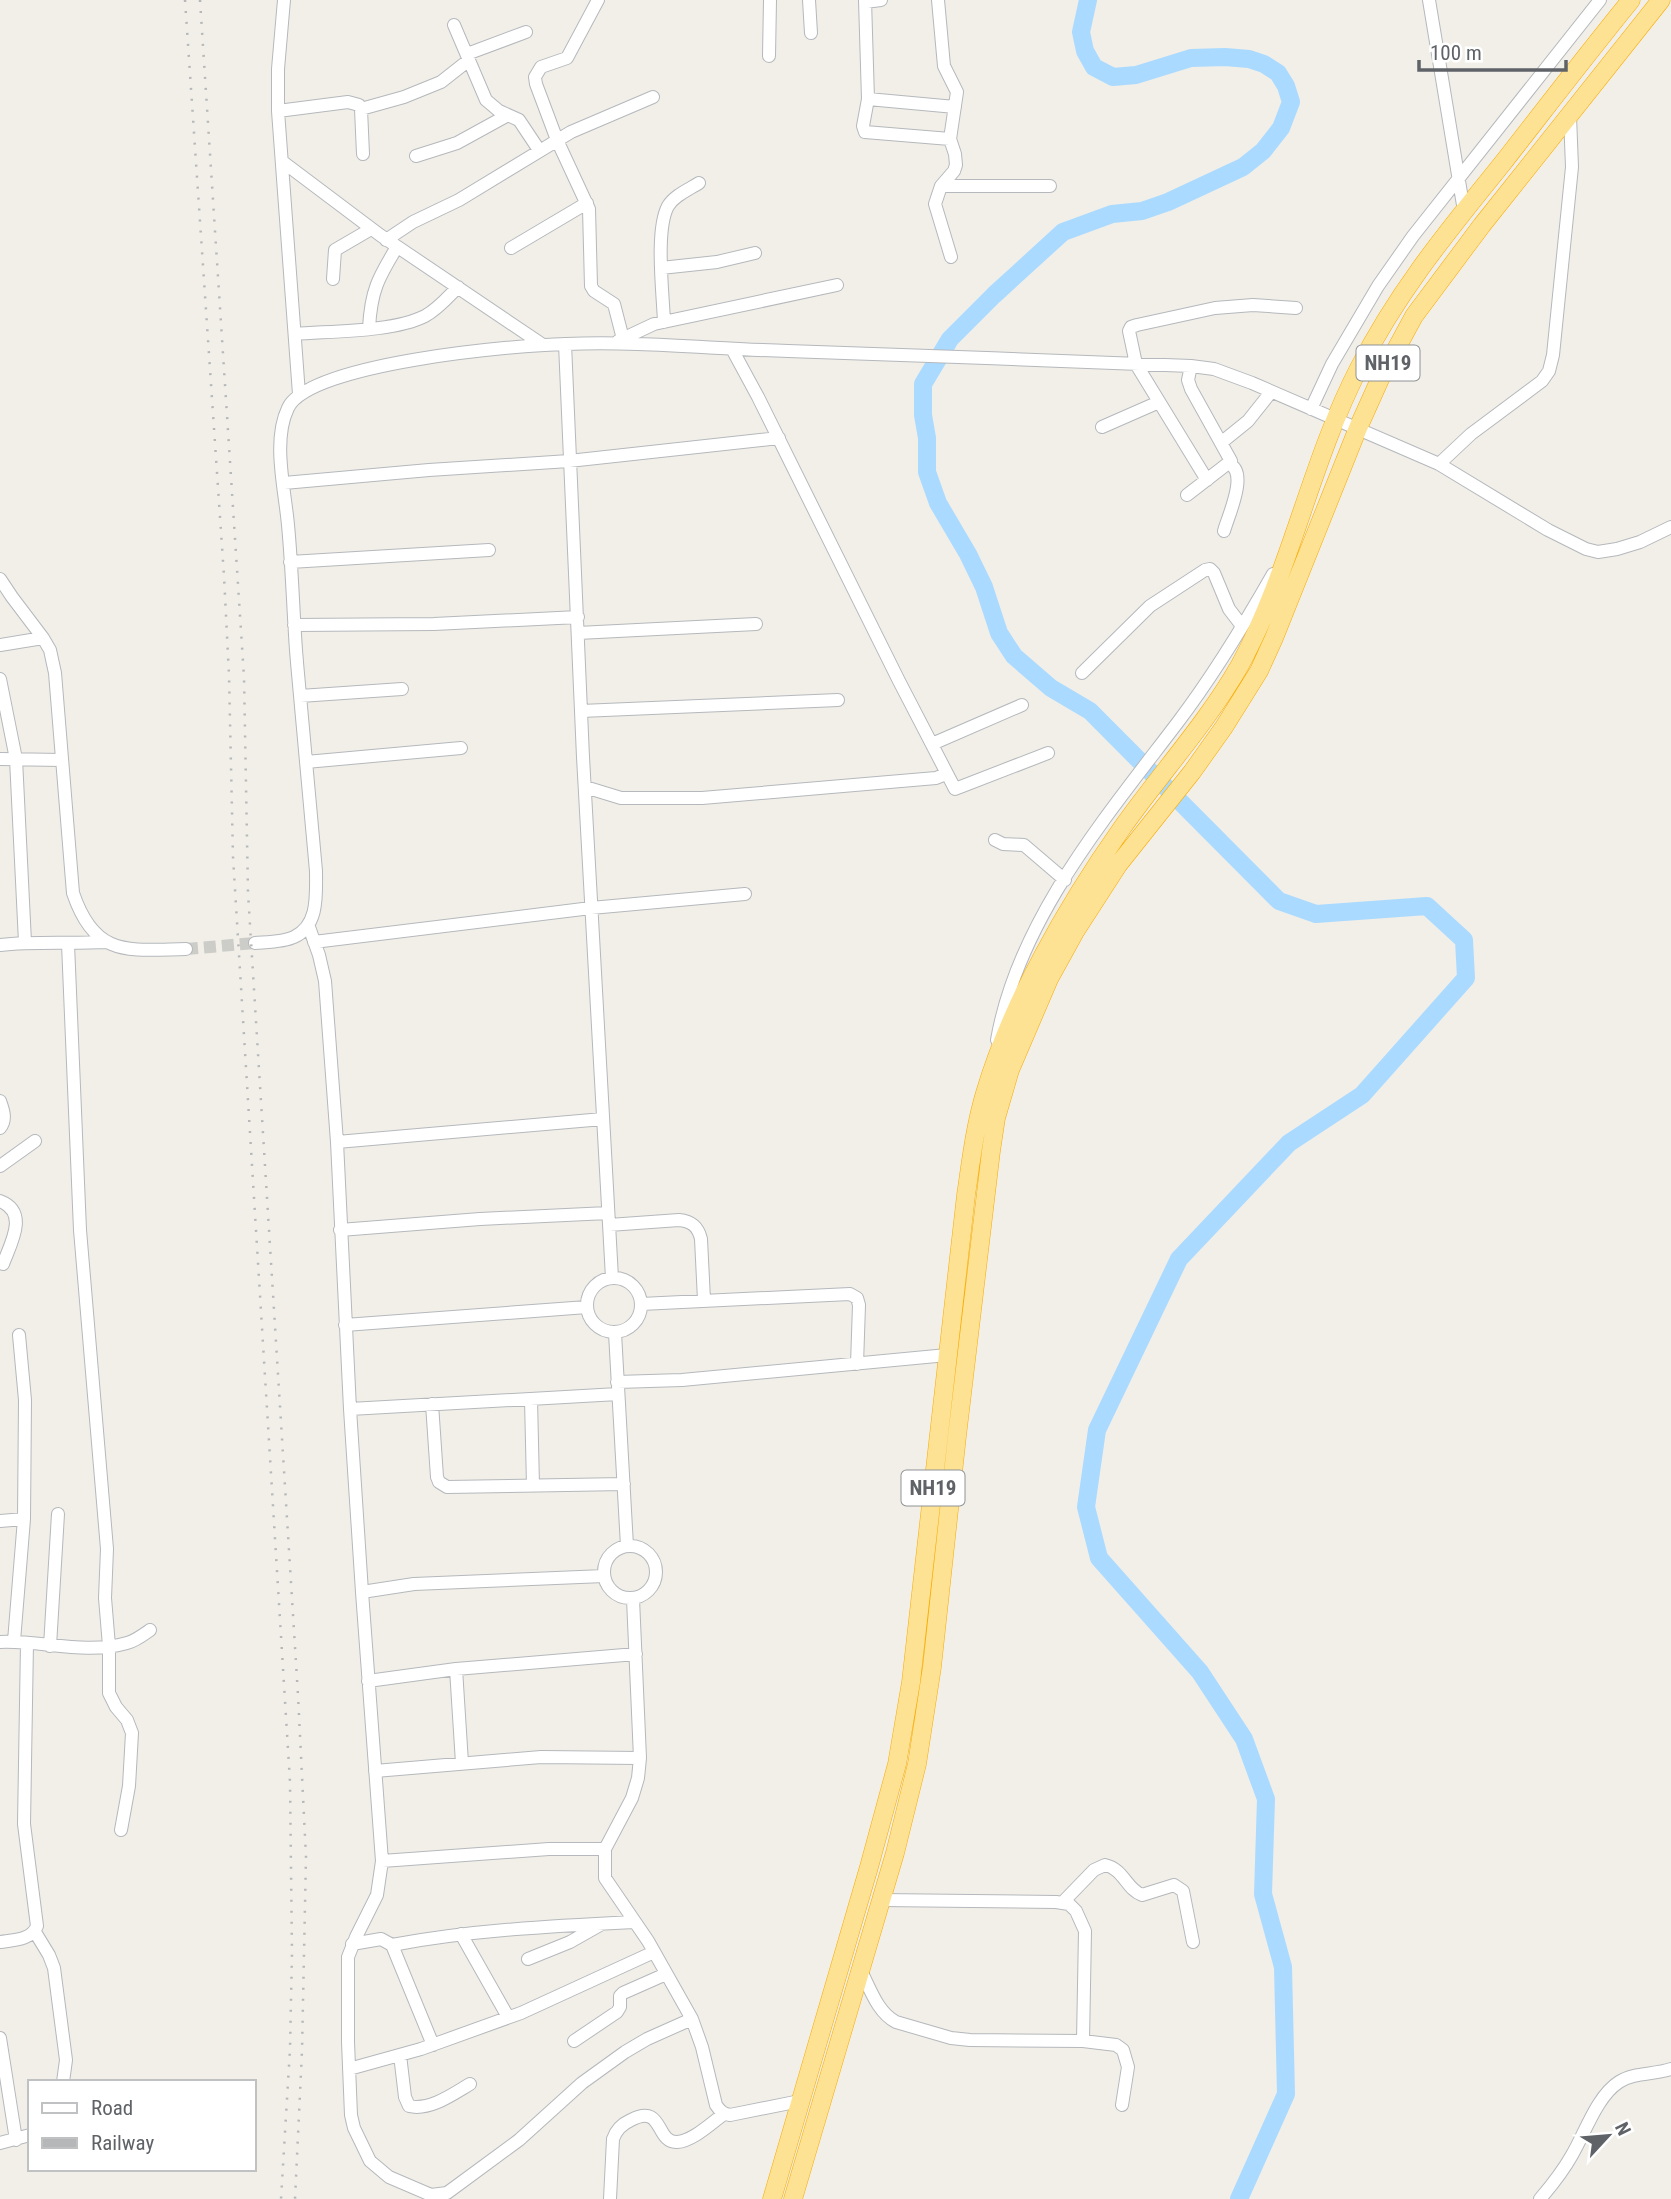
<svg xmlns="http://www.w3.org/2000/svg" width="1671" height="2199" font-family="'Roboto Condensed',sans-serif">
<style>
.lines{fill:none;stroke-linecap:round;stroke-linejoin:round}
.river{stroke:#aadaff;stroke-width:18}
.minor-tunnel{stroke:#ccccc8;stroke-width:12;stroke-dasharray:12 6;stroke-linecap:butt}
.minor-casing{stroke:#b5b8bc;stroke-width:14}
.highway-casing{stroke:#f9ab00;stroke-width:19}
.minor{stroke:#fff;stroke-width:12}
.highway{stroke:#fde293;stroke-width:18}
.rail{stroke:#b6b7b8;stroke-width:2.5;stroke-dasharray:2 9;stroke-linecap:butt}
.labels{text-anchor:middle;stroke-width:6;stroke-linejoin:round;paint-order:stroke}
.shield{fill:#fff;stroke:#8f9295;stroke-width:2}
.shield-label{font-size:21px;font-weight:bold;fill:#5f6368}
</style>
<rect width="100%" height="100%" fill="#f1efe8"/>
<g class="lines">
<path class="river" d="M 1088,0 L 1081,32 L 1085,51 L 1094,67 L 1113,77 L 1136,75 L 1191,58 L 1225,57 L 1249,59 L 1264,64 L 1278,73 L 1286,86 L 1291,102 L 1281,128 L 1263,151 L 1243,167 L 1168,202 L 1142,211 L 1112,214 L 1063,232 L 994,295 L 950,339 L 923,384 L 923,415 L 927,438 L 927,472 L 938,503 L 968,554 L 984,587 L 999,633 L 1014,656 L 1051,688 L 1090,711 L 1279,901 L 1316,914 L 1427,906 L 1464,940 L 1466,978 L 1362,1095 L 1289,1143 L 1179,1259 L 1097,1430 L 1086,1507 L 1099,1558 L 1200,1672 L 1244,1739 L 1266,1799 L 1263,1894 L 1283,1967 L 1286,2094 L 1239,2199"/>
<path class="minor-tunnel" d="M 186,949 L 255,943"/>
<g class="minor-casing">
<path id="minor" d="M 284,0 L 278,69 L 278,111 L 299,394
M 598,0 L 567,58 L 541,67 L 535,77 L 536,84 L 557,140 L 589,209 L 591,286 L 594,291 L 614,304 L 623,339
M 809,0 L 811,33
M 865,0 L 868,99 L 863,126 L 865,132 L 950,139
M 938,0 L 944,66 L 957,92 L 950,139 L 955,154 L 956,165 L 954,171 L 941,186 L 935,204 L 951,257
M 1429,0 L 1464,211
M 865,2 L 881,0
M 454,25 L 486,100 L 499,111 L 519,120 L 539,150
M 467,54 L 526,32
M 769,56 L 770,0
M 868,99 L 955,107
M 361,109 L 404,97 L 441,82 L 469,60
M 278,111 L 348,102 L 359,105 L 361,109 L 363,154
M 416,156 L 457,143 L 508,115
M 283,162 L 380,235 L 543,345
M 941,186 L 1050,186
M 386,240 L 413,222 L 459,200 L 571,132 L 653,97
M 511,248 L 587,203
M 661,268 L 717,262 L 755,253
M 333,279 L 335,250 L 371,229
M 664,322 C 663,294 655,230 668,206 C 675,195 688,190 699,183
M 369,328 C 371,291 378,278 397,247
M 295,334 C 331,331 394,332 425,316 C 438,309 448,297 458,287
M 618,341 L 654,324 L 837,285
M 565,344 L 583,757 L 612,1278
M 732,349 L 758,397 L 899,681 L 955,789 L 1048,753
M 1311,409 L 1332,364 L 1378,286 L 1413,236 L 1600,0
M 1102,427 L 1159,402
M 1222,442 L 1248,421 L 1271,392
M 1439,464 L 1471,434 L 1542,381 L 1549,371 L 1553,355 L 1572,167 L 1570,116
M 1207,480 L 1136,364 L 1129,331 L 1131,327 L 1137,325 L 1215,308 L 1253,305 L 1296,308
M 284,483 L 429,470 L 569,461 L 779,438
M 1187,495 L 1231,461 L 1191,389 L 1188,380 L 1191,366
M 1224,531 C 1228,516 1249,472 1229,464
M 290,562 L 489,550
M 0,579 L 12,597 L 43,638 L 50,650 L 55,673 L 73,893 C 95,958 128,950 186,949
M 294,625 L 434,624 L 578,617
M 578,633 L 756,624
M 0,645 L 43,638
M 1082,673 L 1150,606 L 1205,570 L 1210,569 L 1214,573 L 1229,609 L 1242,626
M 0,679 L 16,759 L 25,942
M 300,696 L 402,689
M 581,711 L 838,700
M 932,744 L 1022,705
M 0,759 L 62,760
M 306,762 L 461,748
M 585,787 L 621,798 L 702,798 L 936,778 L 946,774
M 995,840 L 1003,844 L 1024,845 L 1065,880
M 309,927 L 319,955 L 325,981 L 337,1142 L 350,1409 L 362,1592 L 382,1861 L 377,1895 L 356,1937 L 348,1957 L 348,2042 L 351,2115 L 354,2128 L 370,2161 L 389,2177 L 431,2195 L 447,2193 L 519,2140 L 582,2083 L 625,2052 L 647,2039 L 692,2019
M 314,942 L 591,908 L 745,894
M 255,943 C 267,942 284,942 294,937 C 319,925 316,895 316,871 C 309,798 302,724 296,650 C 293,608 292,567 288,525 C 285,490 272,441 288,408 C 309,363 516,345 566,344 C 640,341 714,349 788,351 C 922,356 1057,360 1191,366 L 1214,369 L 1252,383 L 1439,464 L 1548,530 L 1586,549 L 1598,552 L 1617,549 L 1640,542 L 1671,527
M 68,944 L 80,1230 L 107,1549 L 105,1598 L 109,1646 L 109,1693 L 116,1707 L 127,1720 L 132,1733 L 129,1786 L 121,1830
M 0,945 C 35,941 70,944 106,942
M 997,1040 C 1018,920 1106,817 1178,722 C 1213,676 1244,625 1273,574
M 0,1101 C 3,1109 7,1120 0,1128
M 337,1142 L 603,1119
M 0,1166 L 35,1141
M 0,1201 C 29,1212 11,1243 3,1264
M 609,1225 L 679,1220 C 691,1221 698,1226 701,1239 L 704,1300
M 340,1230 L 480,1219 L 608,1213
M587 1305a27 27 0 1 1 54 0a27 27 0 1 1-54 0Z
M 641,1304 L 850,1294 L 857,1298 L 859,1305 L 857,1364
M 345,1325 L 587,1307
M 615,1333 L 627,1546
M 617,1382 L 682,1380 L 947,1355
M 531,1399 L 533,1486
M 432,1404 L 437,1477 L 439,1482 L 447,1487 L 624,1484
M 350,1409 L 618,1394
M 0,1521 L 24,1519
M604 1572a26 26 0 1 1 52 0a26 26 0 1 1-52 0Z
M 362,1592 L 414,1584 L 604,1576
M 633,1599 L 640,1758 L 638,1778 L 632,1798 L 605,1849 L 605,1878 L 648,1941 L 692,2019 L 702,2047 L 716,2105 C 720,2111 723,2114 730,2115 L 800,2101
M 14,1641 L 24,1519 L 25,1400 L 19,1335
M 0,1642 C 41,1640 85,1655 127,1643 C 135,1641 143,1635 150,1630
M 50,1646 L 58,1514
M 456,1669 L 462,1763
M 368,1681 L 456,1669 L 636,1654
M 375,1771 L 541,1757 L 640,1758
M 382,1861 L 549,1849 L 605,1849
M 880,1900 L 1056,1902 L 1069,1904 L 1076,1911 L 1085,1931 L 1083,2041
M 1063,1902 L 1094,1870 L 1105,1865 C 1124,1869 1126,1889 1142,1895 L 1174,1885 L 1183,1891 L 1193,1942
M 35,1932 L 49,1955 L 54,1968 L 66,2060 L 63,2082
M 461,1934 L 508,2017
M 0,1942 C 13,1940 32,1940 37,1926 L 24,1824 L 27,1643
M 352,1944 L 381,1939 L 392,1945 L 433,2045
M 392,1945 C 472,1930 553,1926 634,1922
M 528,1959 L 570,1942 L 600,1925
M 860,1969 C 870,1988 877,2012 896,2022 L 951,2038 L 970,2040 L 1083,2041 L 1116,2045 L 1123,2050 L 1128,2067 L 1122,2105
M 0,2038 L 16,2140
M 574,2041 L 617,2012 L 620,2007 L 620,1996 L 623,1993 L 666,1974
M 400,2055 L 405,2097 L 409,2106 C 430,2111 453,2094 470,2084
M 349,2069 L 421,2049 L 521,2013 L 654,1952
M 0,2143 L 30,2135
M 610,2199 L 613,2139 C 616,2130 622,2124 631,2120 C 664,2103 655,2143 677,2142 C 693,2141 711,2123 724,2114
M 1540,2199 C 1552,2185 1563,2171 1572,2155 C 1585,2133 1597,2096 1619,2082 C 1634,2072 1654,2075 1671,2069"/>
</g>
<g class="highway-casing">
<path id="highway" d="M 772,2199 L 869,1867 L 897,1764 L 911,1682 L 966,1195 C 971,1161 975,1126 985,1093 C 1012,1002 1067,906 1122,828 C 1160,774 1207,723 1240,665 C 1291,571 1310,463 1359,368 C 1398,291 1448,231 1502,164 C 1545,109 1587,54 1631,0
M 793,2199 L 895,1853 L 917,1764 L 932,1667 L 957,1436 L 991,1151 L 996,1118 L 1010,1070 L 1049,979 L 1076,930 L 1118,865 L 1192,772 L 1224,727 L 1259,671 L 1274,638 L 1358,428 L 1380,379 L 1414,316 L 1482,225 L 1661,0"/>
</g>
<use href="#minor" class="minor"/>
<use href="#highway" class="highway"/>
<path class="rail" d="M 185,0 L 224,576 L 229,675 L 233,857 L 290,1782 L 292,1953 L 290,2049 L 281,2199
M 200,0 L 244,677 L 248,893 L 298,1695 L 306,1857 L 302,2051 L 295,2199"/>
</g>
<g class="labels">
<g class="shield">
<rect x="1356.5" y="345.5" width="63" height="35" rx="5"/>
<rect x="901.5" y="1470.5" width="63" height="35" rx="5"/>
</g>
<g class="shield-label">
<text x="1388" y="370">NH19</text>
<text x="933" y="1495">NH19</text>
</g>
</g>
<rect x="28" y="2080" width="228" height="91" fill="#ffffff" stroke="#bfc1c3" stroke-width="2"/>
<rect x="42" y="2103" width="35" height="10" fill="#ffffff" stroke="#bfc1c3" stroke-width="2"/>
<text x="91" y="2115" font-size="21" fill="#5f6368">Road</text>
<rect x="42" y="2138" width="35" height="10" fill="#b6b7b8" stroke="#bfc1c3" stroke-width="2"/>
<text x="91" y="2150" font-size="21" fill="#5f6368">Railway</text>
<g transform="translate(1608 2136) rotate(64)" stroke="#ffffff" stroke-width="5" paint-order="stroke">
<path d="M0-5L12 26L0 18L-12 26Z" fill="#5f6368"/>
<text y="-10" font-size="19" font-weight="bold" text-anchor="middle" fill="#5f6368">N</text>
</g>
<path d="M1419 60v10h147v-10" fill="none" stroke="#5f6368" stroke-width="3.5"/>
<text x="1430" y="60" font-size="21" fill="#5f6368" stroke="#ffffff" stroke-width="5" paint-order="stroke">100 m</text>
</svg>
